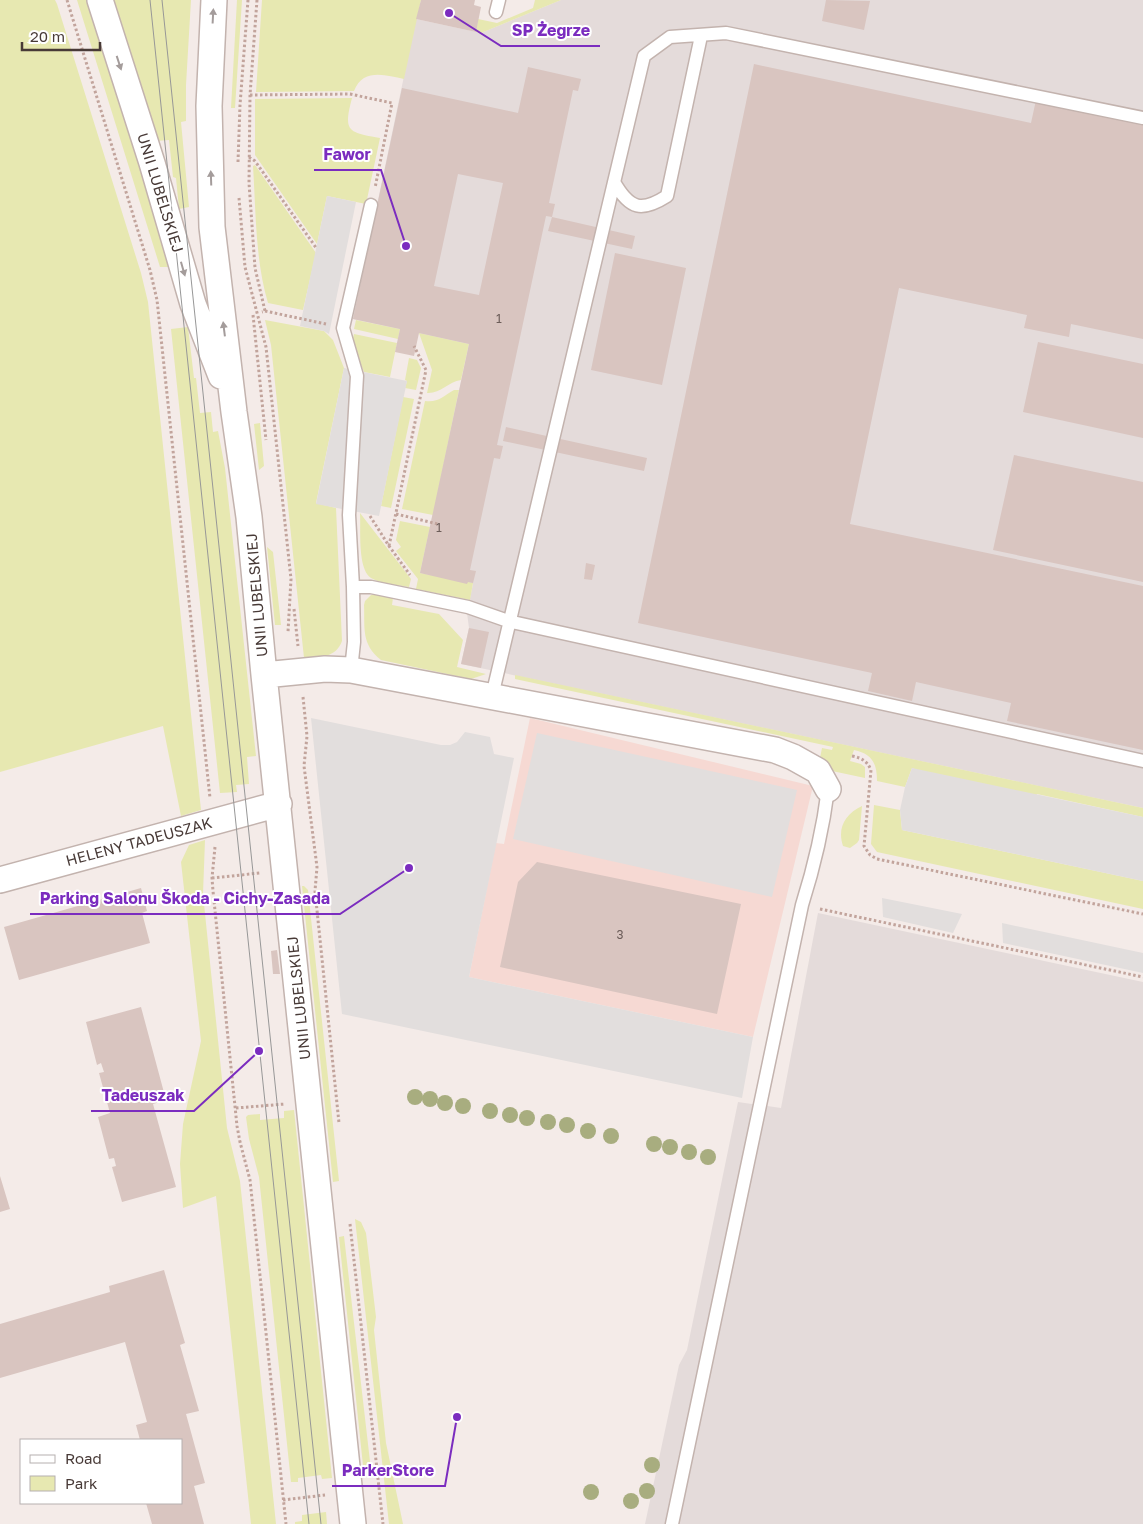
<svg xmlns="http://www.w3.org/2000/svg" width="1143" height="1524" font-family="'Golos Text',sans-serif">
<style>
.commercial{fill:#f6d9d3}
.industrial{fill:#e4dbda}
.green{fill:#e7e8b1}
.parking{fill:#e2dedd}
.building{fill:#d9c5c0;fill-rule:evenodd}
.lines{fill:none;stroke-linecap:round;stroke-linejoin:round}
.lane-casing{stroke:#c3b3ae;stroke-width:15}
.street-casing{stroke:#c3b3ae;stroke-width:28}
.path{stroke:#c2a49c;stroke-width:3;stroke-dasharray:2.5 2.5;stroke-linecap:butt}
.lane{stroke:#fff;stroke-width:12}
.street{stroke:#fff;stroke-width:25}
.tram{stroke:#979797;stroke-width:1}
.tree{fill:#a8ad7f}
.oneway{fill:#a49c9b}
.labels{text-anchor:middle;stroke-width:4;stroke-linejoin:round;paint-order:stroke}
.number-label{font-size:12px;fill:#6c5d59}
.street-label{font-size:15px;fill:#483a37;stroke:#fff}
.leader{fill:none;stroke:#7b2cbf;stroke-width:2}
.callout-dot{fill:#7b2cbf;stroke:#fff;stroke-width:2}
.callout-label{font-size:16px;text-anchor:middle;font-weight:bold;fill:#7b2cbf;stroke:#fff;stroke-width:4;stroke-linejoin:round;paint-order:stroke}
</style>
<rect width="100%" height="100%" fill="#f4ebe8"/>
<path class="commercial" d="M 530,718 L 813,786 L 753,1037 L 469,977 L 496,843 L 504,844 Z"/>
<path class="industrial" d="M 561,0 L 1143,0 L 1143,808 L 461,664 L 469,628 L 467,613 L 473,584 L 420,573 L 469,344 L 353,319 L 416,19 L 481,33 Z
M 818,913 L 1143,982 L 1143,1524 L 645,1524 L 679,1365 L 687,1350 L 738,1102 L 781,1108 Z"/>
<path class="green" d="M 0,0 L 55,0 L 57,4 L 141,273 L 148,302 L 201,810 L 181,816 L 163,726 L 0,772 Z
M 77,0 L 88,0 L 166,251 L 168,267 L 160,267 Z
M 112,0 L 191,0 L 186,85 L 186,121 L 181,122 L 189,207 L 179,209 L 176,178 L 173,177 L 169,140 L 156,141 Z
M 237,0 L 242,0 L 235,108 L 231,108 Z
M 262,0 L 421,0 L 404,79 C 385,75 363,68 354,91 L 256,92 Z
M 535,0 L 561,0 L 481,33 L 476,32 L 478,19 L 497,23 L 533,8 Z
M 352,98 C 343,132 348,132 380,138 L 366,204 L 327,196 L 317,244 L 255,155 L 255,99 Z
M 255,165 L 316,253 L 303,310 L 268,303 C 255,259 256,212 253,166 Z
M 265,320 L 324,331 L 333,340 L 344,368 L 316,503 L 336,508 L 342,641 C 336,658 320,657 304,658 L 271,345 Z
M 356,320 L 400,329 L 398,339 L 354,329 Z
M 188,327 L 194,378 L 196,378 L 200,413 L 211,412 L 213,432 L 218,431 L 225,468 L 256,756 L 247,757 L 249,784 L 236,785 L 237,792 L 220,793 L 171,329 Z
M 419,333 L 469,344 L 461,380 C 448,382 440,394 427,393 L 432,370 Z
M 354,334 L 397,343 L 390,377 L 364,372 L 352,343 Z
M 409,358 L 417,360 L 421,368 L 416,390 L 405,388 L 407,381 L 405,380 Z
M 454,390 L 459,390 L 433,515 L 402,509 L 425,401 C 438,403 443,396 454,390 Z
M 403,397 L 414,399 L 391,508 L 381,506 Z
M 260,423 L 264,466 L 259,470 L 254,424 Z
M 360,513 L 411,579 L 409,587 C 398,585 381,584 371,578 C 357,569 361,528 360,513 Z
M 400,521 L 430,527 L 420,573 L 473,583 L 470,600 L 416,589 L 418,579 L 396,551 L 401,547 L 396,540 Z
M 267,547 L 273,552 L 281,625 L 275,625 Z
M 371,595 L 376,595 L 393,598 L 392,605 L 439,614 L 463,640 L 457,667 L 486,674 L 471,679 L 381,660 C 361,644 365,628 364,605 L 365,601 Z
M 515,675 L 1143,808 L 1143,817 L 1037,794 L 1027,812 L 912,768 L 905,787 L 877,781 C 877,763 872,754 854,750 L 850,761 L 861,764 L 865,767 L 865,778 L 818,768 L 822,748 L 832,750 L 833,747 L 515,679 Z
M 874,805 L 900,810 L 902,830 L 1143,881 L 1143,909 L 877,852 L 871,844 Z
M 862,806 L 859,840 L 857,843 L 850,848 L 843,846 C 837,828 845,814 862,806 Z
M 205,840 L 203,894 L 227,1128 L 240,1181 L 276,1524 L 251,1524 L 216,1196 L 183,1208 L 180,1164 L 183,1124 L 201,1041 L 181,862 L 189,845 Z
M 302,886 L 304,886 L 308,890 L 339,1181 L 333,1182 Z
M 294,1110 L 332,1478 L 322,1479 L 321,1475 L 298,1478 L 298,1482 L 291,1482 L 259,1177 L 249,1139 L 246,1117 L 248,1115 L 260,1114 L 260,1120 L 284,1118 L 284,1111 Z
M 355,1219 L 361,1222 L 366,1233 L 376,1317 L 374,1330 L 386,1443 L 403,1524 L 389,1524 Z
M 344,1236 L 371,1470 L 367,1474 L 364,1475 L 339,1237 Z
M 326,1512 L 327,1524 L 295,1524 L 295,1522 L 302,1521 L 302,1515 Z"/>
<path class="parking" d="M 327,196 L 356,202 L 329,334 L 324,331 L 300,326 Z
M 344,368 L 407,381 L 379,516 L 316,504 Z
M 311,718 L 441,745 L 450,745 L 457,742 L 465,732 L 490,737 L 494,754 L 514,758 L 469,977 L 753,1037 L 742,1098 L 342,1014 Z
M 537,733 L 797,790 L 772,897 L 513,839 Z
M 912,768 L 1143,817 L 1143,881 L 902,830 L 900,810 L 905,787 Z
M 882,898 L 962,914 L 953,933 L 883,917 Z
M 1002,923 L 1143,953 L 1143,973 L 1003,943 Z"/>
<path class="building" d="M 421,0 L 475,0 L 474,5 L 481,7 L 476,32 L 416,19 Z
M 826,0 L 870,1 L 864,30 L 822,21 Z
M 754,64 L 1031,123 L 1036,100 L 1143,123 L 1143,339 L 1071,324 L 1069,337 L 1024,328 L 1027,315 L 899,288 L 850,524 L 1143,586 L 1143,750 L 1007,721 L 1011,703 L 916,682 L 912,701 L 868,691 L 872,673 L 638,623 Z
M 528,67 L 581,79 L 578,91 L 573,90 L 549,203 L 555,204 L 552,217 L 635,236 L 632,249 L 548,231 L 552,217 L 546,216 L 497,445 L 503,446 L 500,459 L 494,458 L 470,570 L 476,571 L 473,583 L 468,582 L 467,584 L 420,573 L 469,344 L 419,333 L 414,356 L 395,352 L 400,329 L 353,319 L 402,88 L 518,113 ZM 458,174 L 503,183 L 479,295 L 434,286 Z
M 615,253 L 686,268 L 662,385 L 591,370 Z
M 1038,342 L 1143,364 L 1143,438 L 1023,412 Z
M 506,427 L 647,458 L 644,471 L 503,441 Z
M 1014,455 L 1143,482 L 1143,582 L 993,550 Z
M 586,563 L 595,565 L 592,580 L 584,579 Z
M 469,628 L 489,632 L 481,668 L 461,664 Z
M 537,862 L 741,904 L 717,1014 L 500,967 L 518,882 Z
M 141,888 L 147,911 L 142,913 L 150,943 L 19,980 L 4,927 Z
M 277,950 L 280,974 L 273,974 L 271,951 Z
M 141,1007 L 166,1100 L 153,1104 L 176,1187 L 122,1202 L 112,1167 L 116,1166 L 114,1158 L 109,1159 L 98,1117 L 110,1113 L 99,1073 L 104,1072 L 101,1063 L 97,1065 L 86,1022 Z
M 0,1176 L 10,1209 L 0,1212 Z
M 164,1270 L 185,1343 L 180,1345 L 199,1411 L 186,1414 L 205,1483 L 194,1486 L 204,1524 L 152,1524 L 146,1503 L 181,1503 L 181,1440 L 140,1440 L 136,1425 L 147,1422 L 125,1342 L 0,1378 L 0,1324 L 110,1292 L 109,1286 Z"/>
<g class="lines">
<g class="lane-casing">
<path id="lane" d="M 496,12 L 499,0
M 614,182 C 630,210 642,212 667,196 L 701,36
M 353,587 L 349,515 L 357,376 L 343,328 L 371,205
M 351,670 L 354,642 L 353,587 L 371,587 L 468,607 L 508,621 L 1143,761
M 492,696 L 644,56 L 670,37 L 726,33 L 1143,118
M 672,1524 L 802,905 C 814,867 823,829 828,789"/>
</g>
<g class="street-casing">
<path id="street" d="M 100,0 L 152,163 L 193,304 L 221,376
M 214,0 L 209,106 L 212,227 L 234,412 L 249,517 L 264,675 L 353,1524
M 264,675 L 325,669 L 351,670 L 775,750 L 793,757 L 818,771 L 828,789
M 0,880 L 279,804"/>
</g>
<path class="path" d="M 67,0 L 150,270 L 157,300 L 210,798
M 257,0 L 250,95 L 249,183 L 255,268 L 265,311 L 262,312
M 250,95 L 350,94 L 392,103 L 375,188
M 249,157 L 255,161 L 317,249
M 238,162 L 240,105 L 248,0
M 239,198 L 245,267 L 266,347 L 291,579 L 288,632
M 265,311 L 326,324
M 253,315 L 266,440
M 396,514 L 438,524
M 370,516 L 389,546 L 410,575
M 389,546 L 426,370 L 414,346
M 294,609 L 298,646
M 303,697 L 307,736 L 304,766 L 317,867 L 315,891 L 339,1123
M 852,756 C 862,758 867,761 871,770 L 864,846 L 870,855 L 877,859 L 1143,914
M 215,847 L 212,878 L 213,891 L 237,1126 L 240,1142 L 250,1180 L 286,1524
M 212,878 L 260,873
M 820,909 L 1143,977
M 236,1108 L 285,1104
M 350,1224 L 383,1524
M 283,1500 L 325,1495"/>
<use href="#lane" class="lane"/>
<use href="#street" class="street"/>
<path class="tram" d="M 150,0 L 309,1524
M 162,0 L 321,1524"/>
</g>
<g class="tree">
<circle cx="415" cy="1097" r="8"/>
<circle cx="430" cy="1099" r="8"/>
<circle cx="445" cy="1103" r="8"/>
<circle cx="463" cy="1106" r="8"/>
<circle cx="490" cy="1111" r="8"/>
<circle cx="510" cy="1115" r="8"/>
<circle cx="527" cy="1118" r="8"/>
<circle cx="548" cy="1122" r="8"/>
<circle cx="567" cy="1125" r="8"/>
<circle cx="588" cy="1131" r="8"/>
<circle cx="611" cy="1136" r="8"/>
<circle cx="654" cy="1144" r="8"/>
<circle cx="670" cy="1147" r="8"/>
<circle cx="689" cy="1152" r="8"/>
<circle cx="708" cy="1157" r="8"/>
<circle cx="652" cy="1465" r="8"/>
<circle cx="647" cy="1491" r="8"/>
<circle cx="591" cy="1492" r="8"/>
<circle cx="631" cy="1501" r="8"/>
</g>
<defs><path id="oneway-solid" d="M-6-.8H1V-3.2L6.5 0L1 3.2V.8H-6Z" transform="scale(1.25)"/></defs>
<g class="oneway">
<use href="#oneway-solid" transform="translate(213 16) rotate(-87)"/>
<use href="#oneway-solid" transform="translate(119 63) rotate(72)"/>
<use href="#oneway-solid" transform="translate(211 178) rotate(-92)"/>
<use href="#oneway-solid" transform="translate(183 269) rotate(74)"/>
<use href="#oneway-solid" transform="translate(224 329) rotate(-97)"/>
</g>
<g class="labels">
<g class="number-label">
<text x="499" y="323">1</text>
<text x="439" y="532">1</text>
<text x="620" y="939">3</text>
</g>
<g class="street-label">
<text transform="translate(160 193) rotate(73)" y="5">UNII LUBELSKIEJ</text>
<text transform="translate(257 595) rotate(-95)" y="5">UNII LUBELSKIEJ</text>
<text transform="translate(139 842) rotate(-15)" y="5">HELENY TADEUSZAK</text>
<text transform="translate(299 998) rotate(-96)" y="5">UNII LUBELSKIEJ</text>
</g>
</g>
<path class="leader" d="M449 13L501 46H600M406 246L381 170H314M409 868L340 914H30M259 1051L194 1111H91M457 1417L445 1486H332"/>
<g class="callout-dot">
<circle cx="449" cy="13" r="5"/>
<circle cx="406" cy="246" r="5"/>
<circle cx="409" cy="868" r="5"/>
<circle cx="259" cy="1051" r="5"/>
<circle cx="457" cy="1417" r="5"/>
</g>
<g class="callout-label">
<text x="551" y="36">SP Żegrze</text>
<text x="347" y="160">Fawor</text>
<text x="185" y="904">Parking Salonu Škoda - Cichy-Zasada</text>
<text x="143" y="1101">Tadeuszak</text>
<text x="388" y="1476">ParkerStore</text>
</g>
<rect x="20" y="1439" width="162" height="65" fill="#ffffff" stroke="#b6b0af"/>
<rect x="30" y="1455" width="25" height="8" fill="#ffffff" stroke="#b6b0af"/>
<text x="65" y="1464" font-size="15" fill="#483a37">Road</text>
<rect x="30" y="1476" width="25" height="15" fill="#e7e8b1" stroke="#b6b0af"/>
<text x="65" y="1489" font-size="15" fill="#483a37">Park</text>
<path d="M22 42v8h78v-8" fill="none" stroke="#483a37" stroke-width="2.5"/>
<text x="30" y="42" font-size="15" fill="#483a37" stroke="#ffffff" stroke-width="4" paint-order="stroke">20 m</text>
</svg>
